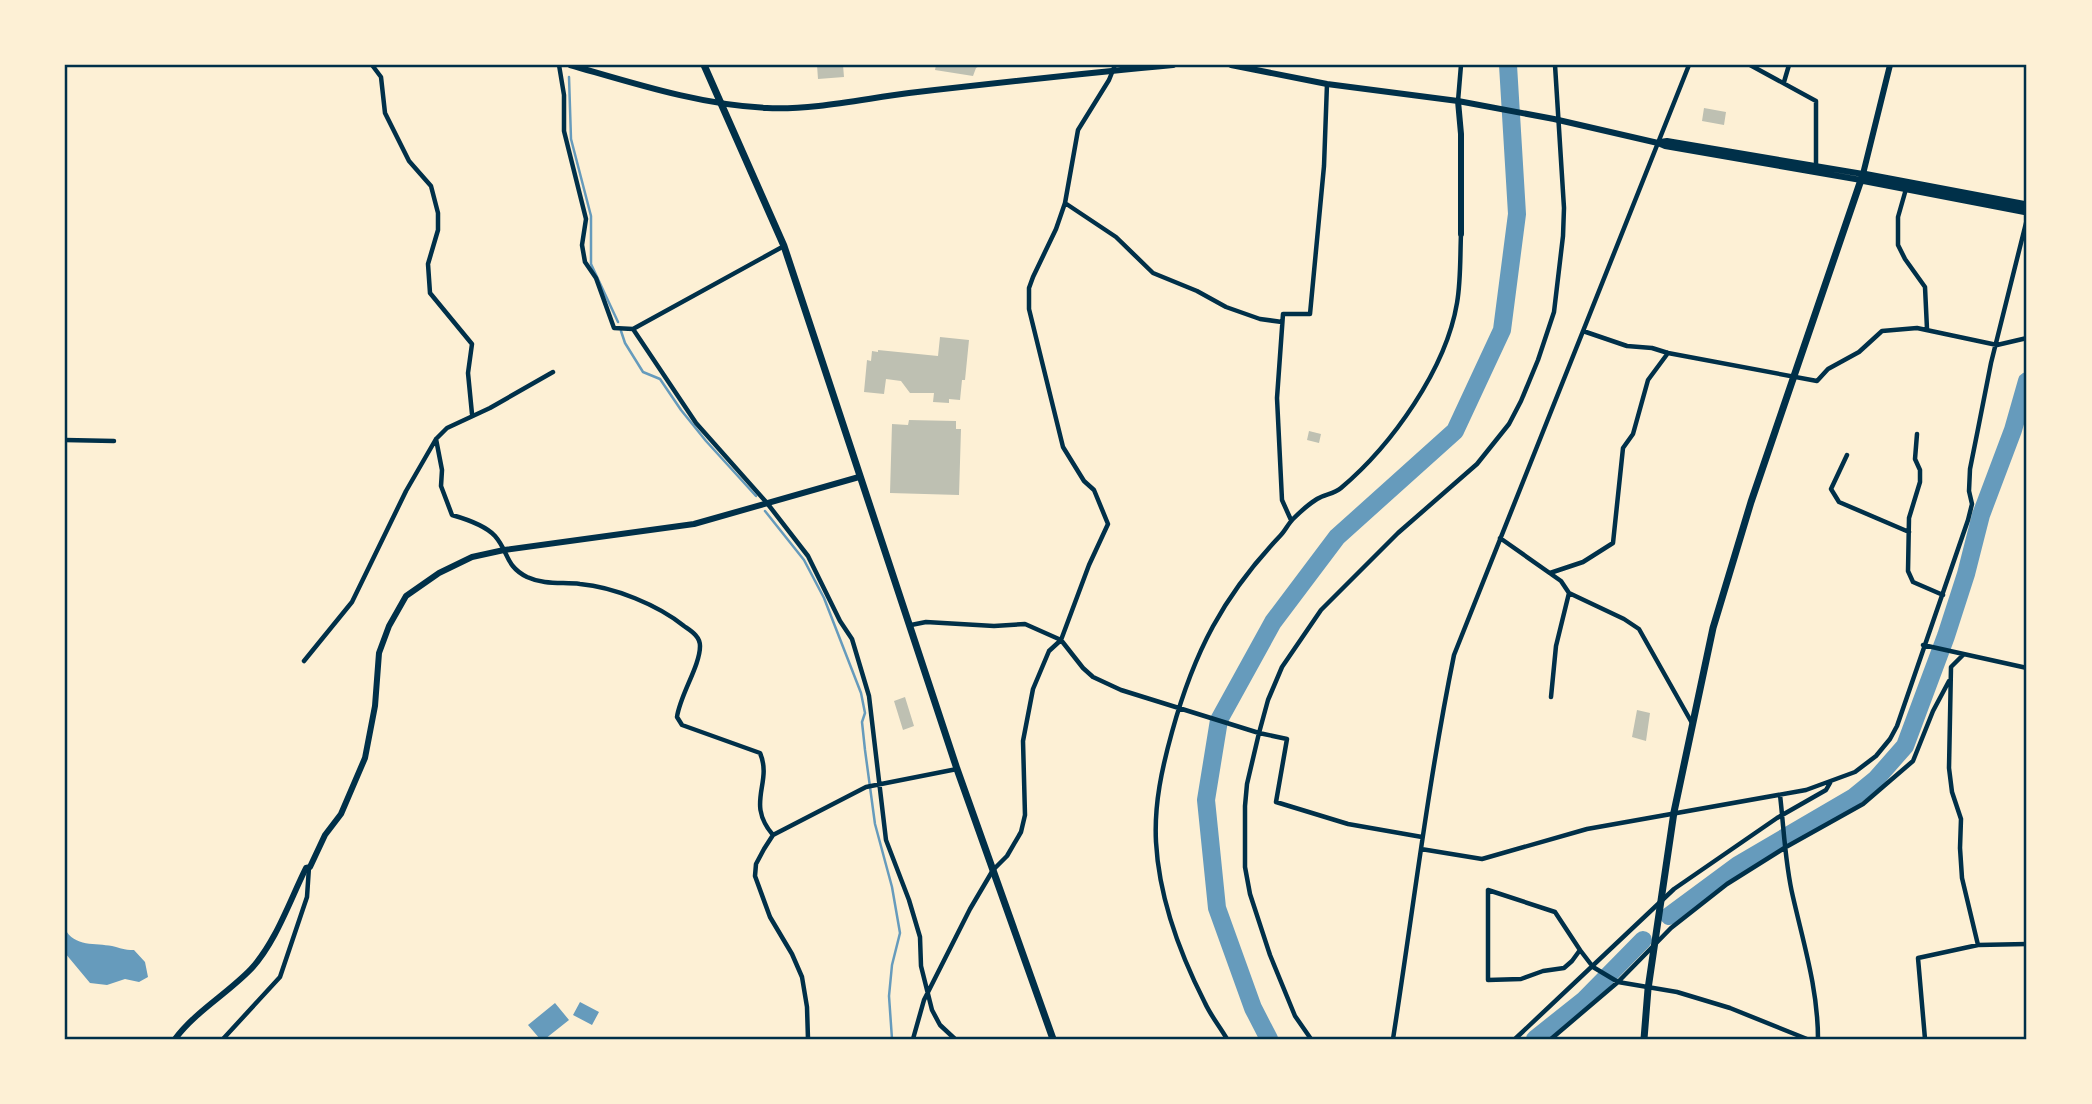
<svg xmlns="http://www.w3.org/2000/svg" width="2092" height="1104" font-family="'Fira Sans',sans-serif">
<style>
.water{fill:#669bbc}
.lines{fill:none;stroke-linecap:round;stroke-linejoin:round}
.stream{stroke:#669bbc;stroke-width:2.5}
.river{stroke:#669bbc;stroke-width:18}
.building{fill:#bec0b2}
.minor{stroke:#003049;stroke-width:4.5}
.tertiary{stroke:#003049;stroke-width:6}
.secondary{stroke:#003049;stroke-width:6}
.primary{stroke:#003049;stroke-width:7}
.neatline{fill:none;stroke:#003049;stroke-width:2.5}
</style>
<rect width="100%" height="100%" fill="#fdf0d5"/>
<path class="water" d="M 65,929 C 74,947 96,943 112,946 C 121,948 123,950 134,950 L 145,962 L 148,977 L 139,982 L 125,979 L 107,985 L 90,983 L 65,953 Z
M 580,1002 L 599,1012 L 592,1025 L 573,1015 Z
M 555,1003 L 569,1020 L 545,1039 L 540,1039 L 528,1025 Z"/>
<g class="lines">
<path class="stream" d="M 569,77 L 571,139 L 591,216 L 591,264 L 618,322
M 621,331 L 625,343 L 643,372 L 660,379 L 681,410 L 706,441 L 756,496
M 765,511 L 804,560 L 824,598 L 861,693 L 865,713 L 862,722 L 865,750 L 875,824 L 892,887 L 900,933 L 892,965 L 889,996 L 892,1039"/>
<path class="river" d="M 1669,916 L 1738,865 L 1854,797 L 1876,779 L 1905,746 L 1946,636 L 1966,574 L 1981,515 L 2013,430 L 2027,381
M 1269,1039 L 1253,1008 L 1217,908 L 1206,800 L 1219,720 L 1273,622 L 1337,537 L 1455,431 L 1502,330 L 1517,214 L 1508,65
M 1535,1039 L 1584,1000 L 1643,940"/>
</g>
<path class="building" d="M 817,65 L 843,65 L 844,77 L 818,79 Z
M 936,65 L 981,65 L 976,68 L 973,76 L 935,70 Z
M 1704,108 L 1726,112 L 1724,125 L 1702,121 Z
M 940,337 L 969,340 L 965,380 L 962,380 L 960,400 L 949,399 L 949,403 L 933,402 L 934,393 L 910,393 L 901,381 L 886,379 L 884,394 L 864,392 L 867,360 L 871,361 L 872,351 L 878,352 L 878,350 L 938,356 Z
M 909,420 L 956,421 L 956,429 L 961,429 L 959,495 L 890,493 L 892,424 L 908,425 Z
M 1309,431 L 1321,434 L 1319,443 L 1307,440 Z
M 905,697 L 914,726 L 903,730 L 894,701 Z
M 1637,710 L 1650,713 L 1646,741 L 1632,737 Z"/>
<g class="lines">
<path class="minor" d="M 372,65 L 381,77 L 385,113 L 409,161 L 431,186 L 438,213 L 438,230 L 428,264 L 430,293 L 472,344 L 468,373 L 472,414
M 559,65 L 564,95 L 564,131 L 586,219 L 582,245 L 585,262 L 596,278 L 614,328 L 633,329 L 784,246
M 1750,65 L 1816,101 L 1816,166
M 1784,82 L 1789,65
M 1458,101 L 1461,65
M 1906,189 L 1898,217 L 1898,245 L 1905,259 L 1925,287 L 1927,329
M 1065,203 L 1116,237 L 1153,273 L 1197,291 L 1226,307 L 1260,319 L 1282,322
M 633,329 L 696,423 L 767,503 L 808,556 L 840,621 L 852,639 L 869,696 L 886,840 L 909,900 L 920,937 L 921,966 L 932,1010 L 940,1025 L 955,1039
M 1583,331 L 1627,346 L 1652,348 L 1668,353 L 1817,381 L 1828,369 L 1859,352 L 1882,331 L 1917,328 L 1997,345 L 2027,338
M 1917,434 L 1915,459 L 1920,470 L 1920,482 L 1909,518 L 1908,571 L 1913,582 L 1943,595
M 436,439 L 442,470 L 441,486 L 452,515 C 466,519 485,525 495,536 C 509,552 505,566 527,577 C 544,585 562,582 580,584 C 614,587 658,605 684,626 C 691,631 700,636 700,646 C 700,666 680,695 677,717 L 682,725 L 760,753 C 773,783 745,803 773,835
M 65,440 L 114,441
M 1847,455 L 1831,489 L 1839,502 L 1909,532
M 1291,520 L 1282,500 L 1277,398 L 1283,314 L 1310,314 L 1324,166 L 1327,84
M 1500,538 L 1561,581 L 1569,593 L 1624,619 L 1639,629 L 1692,723
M 1550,573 L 1583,562 L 1613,543 L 1623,448 L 1633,434 L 1648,380 L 1668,353
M 911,625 L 926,622 L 994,626 L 1025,624 L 1061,640 L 1083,668 L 1093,677 L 1121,690 L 1259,733 L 1287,739 L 1276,802 L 1348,824 L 1422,837
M 1923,645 L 2027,668
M 1963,655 L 1951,667 L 1949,768 L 1952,792 L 1961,819 L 1960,848 L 1962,878 L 1978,945
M 304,661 L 352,602 L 406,491 L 436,439 L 447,428 L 490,408 L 553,372
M 1551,697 L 1556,646 L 1569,593
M 1780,795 C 1784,829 1785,864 1793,897 C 1804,945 1818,990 1818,1039
M 1421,849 L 1482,859 L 1587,829 L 1806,790 L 1855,772 L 1876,756 L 1890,739 L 1897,726 L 1968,520 L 1972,504 L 1969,491 L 1970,469 L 1978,429 L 1991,363 L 2027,219
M 1580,950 L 1555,912 L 1488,890 L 1488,980 L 1521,979 L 1543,971 L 1564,968 L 1572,961 L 1580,950 L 1593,967 L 1618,982 L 1677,992 L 1730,1008 L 1807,1039
M 223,1039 L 280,977 L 307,897 L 309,867
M 808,1039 L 807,1007 L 802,977 L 792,954 L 770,917 L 755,876 L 756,864 L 764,849 L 773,835 L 866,787 L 957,769
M 913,1039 L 924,1000 L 970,909 L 993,870 L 1007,856 L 1021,832 L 1025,815 L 1023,741 L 1033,689 L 1049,651 L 1061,640 L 1089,565 L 1108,524 L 1094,490 L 1084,481 L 1063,447 L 1029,309 L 1029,288 L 1033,277 L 1056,229 L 1065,203 L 1078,130 L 1109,80 L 1115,65
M 1227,1039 C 1220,1027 1211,1016 1205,1003 C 1180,954 1159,897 1156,842 C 1154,804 1162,768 1172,732 C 1194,652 1223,596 1280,536 C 1285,531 1288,524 1293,519 C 1300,512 1309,504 1317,499 C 1325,494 1334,494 1341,488 C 1392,445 1446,369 1457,303 C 1461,280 1460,256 1461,234
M 1311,1039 L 1295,1016 L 1270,955 L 1250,894 L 1245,867 L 1245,806 L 1247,784 L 1259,733 L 1268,700 L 1282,667 L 1321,610 L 1398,533 L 1477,464 L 1509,424 L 1521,401 L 1538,360 L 1554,312 L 1563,236 L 1564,208 L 1555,65
M 1393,1039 C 1413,911 1428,783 1454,655 L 1689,65
M 1515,1039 L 1674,889 L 1777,818 L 1826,790 L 1830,783
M 1551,1039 L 1618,982 L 1671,928 L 1727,884 L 1786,847 L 1863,804 L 1913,761 L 1933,711 L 1949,681
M 1925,1039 L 1918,958 L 1978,945 L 2027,944"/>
<path class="tertiary" d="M 570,65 C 633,83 700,105 767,108 C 814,110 862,99 909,93 C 997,83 1085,73 1173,65
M 1231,65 L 1327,84 L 1458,101 L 1554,119 L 1658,143 L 1665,146 L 1861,180
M 1458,101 L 1461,134 L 1461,234
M 1660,142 L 1667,141 L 1863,174
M 175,1039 C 196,1011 227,994 251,969 C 276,942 290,900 306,868 L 310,867 L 325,835 L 341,814 L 365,758 L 375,706 L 379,653 L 389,626 L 406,596 L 439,573 L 472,557 L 504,550 L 694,524 L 859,477"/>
<path class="secondary" d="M 1863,174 L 1890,65"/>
<path class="primary" d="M 704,65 L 784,246 L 957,769 L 1053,1039
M 1861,180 L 2027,212
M 1644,1039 L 1648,989 L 1674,812 L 1713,628 L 1751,502 L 1863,174 L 2027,205"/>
</g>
<rect width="2092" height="1104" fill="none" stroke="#fdf0d5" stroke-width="133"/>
<rect x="66" y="66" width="1959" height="972" class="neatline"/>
</svg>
